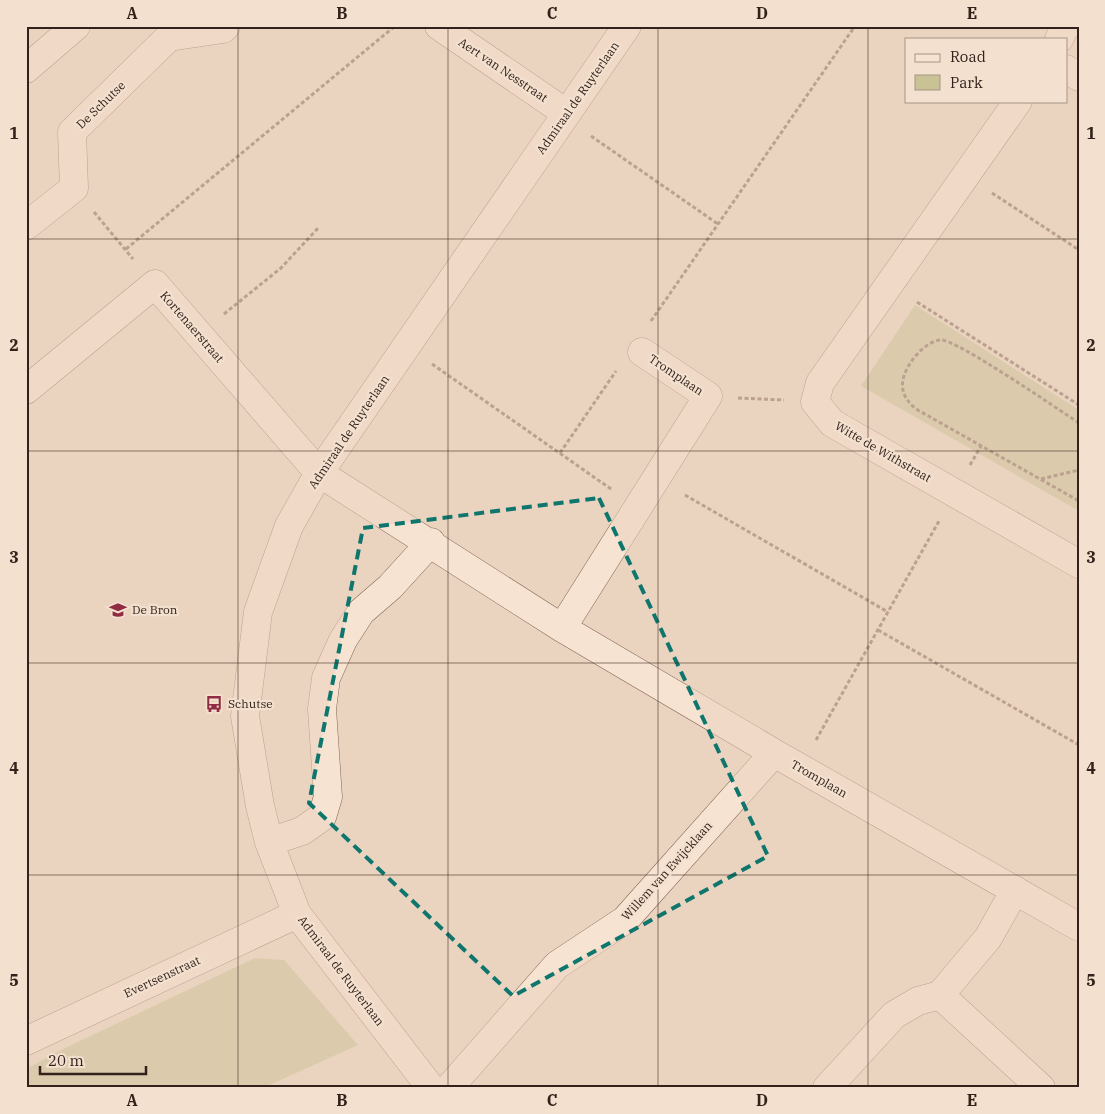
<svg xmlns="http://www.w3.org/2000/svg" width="1105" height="1114" font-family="'IBM Plex Serif',serif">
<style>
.green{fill:#c8c294}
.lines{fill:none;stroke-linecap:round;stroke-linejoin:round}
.minor-casing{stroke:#836558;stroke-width:29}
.path{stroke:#836558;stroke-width:3;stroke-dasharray:4 2.5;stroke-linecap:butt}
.minor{stroke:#f7e3d1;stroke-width:28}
.marked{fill:none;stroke:#0f766e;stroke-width:4;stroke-dasharray:10 6;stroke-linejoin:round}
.grid{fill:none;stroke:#33221c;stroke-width:1;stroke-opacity:0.55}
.labels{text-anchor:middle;stroke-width:4.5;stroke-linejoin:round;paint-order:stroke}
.street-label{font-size:12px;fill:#33221c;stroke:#f3e0ce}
.poi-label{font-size:12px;fill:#33221c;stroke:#f3e0ce;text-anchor:start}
.neatline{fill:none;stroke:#33221c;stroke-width:2}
.grid-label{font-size:16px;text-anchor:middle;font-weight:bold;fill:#33221c}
</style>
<rect width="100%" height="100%" fill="#ebd4bf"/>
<path class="green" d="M 915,305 L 1079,410 L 1079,511 L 861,386 Z
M 255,958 L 284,960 L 358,1045 L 263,1088 L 26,1088 L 26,1069 L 63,1049 Z"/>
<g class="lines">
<g class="minor-casing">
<path id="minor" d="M 439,26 L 566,113
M 1059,39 L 1066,26
M 26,69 L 76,26
M 1066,69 L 1079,77
M 1018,101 L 820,383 L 815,402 L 832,423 L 1079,564
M 26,226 L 74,188 L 72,132 L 169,37 L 223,29 L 226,26
M 26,390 L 155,284 L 319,473 L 562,628 L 774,753 L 1079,927
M 562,628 L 708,396 L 642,352
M 269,842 L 302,831 L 322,817 L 328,797 L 322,709 L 326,678 L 343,640 L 361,612 L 390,587 L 431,542
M 940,995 L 1041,1088
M 26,1041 L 297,914
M 431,1088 L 297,914 L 269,842 L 260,806 L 245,716 L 258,612 L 289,526 L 319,473 L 627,26
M 449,1088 L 557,965 L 625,920 L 774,753
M 827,1088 L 894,1015 L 918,1001 L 940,995 L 988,938 L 1015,890"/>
</g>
<path class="path" d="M 591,136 L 718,224
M 992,193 L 1079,250
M 94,212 L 133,259
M 126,249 L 395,26
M 917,302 L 1079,405
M 224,314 L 281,268 L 319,227
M 651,321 L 855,26
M 432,364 L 611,489
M 738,398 L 784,400
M 1079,423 C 1059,410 956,339 941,340 C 926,341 910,360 905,373 C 899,388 904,399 916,409 L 1079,501
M 560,453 L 616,371
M 970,465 L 981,446
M 1041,479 L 1079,470
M 685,495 L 888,612
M 878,630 L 1079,745
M 816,740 L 939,521"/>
<use href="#minor" class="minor"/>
</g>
<path d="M0 0H1105V1114H0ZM 599,498 L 768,856 L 513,996 L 309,803 L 363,528 Z" fill="#ebd4bf" fill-opacity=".55" fill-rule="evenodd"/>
<path class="marked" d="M 599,498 L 768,856 L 513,996 L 309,803 L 363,528 Z"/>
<path class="grid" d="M 238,26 L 238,1088M 448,26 L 448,1088M 658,26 L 658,1088M 868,26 L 868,1088M 26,239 L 1079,239M 26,451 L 1079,451M 26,663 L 1079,663M 26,875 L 1079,875"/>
<defs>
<g id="school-bare" transform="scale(1.35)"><path d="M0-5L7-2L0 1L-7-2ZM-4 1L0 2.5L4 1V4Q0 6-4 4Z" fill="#8f2b43" stroke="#f3e0ce" stroke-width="2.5" paint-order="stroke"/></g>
<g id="bus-bare" transform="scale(1.35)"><path d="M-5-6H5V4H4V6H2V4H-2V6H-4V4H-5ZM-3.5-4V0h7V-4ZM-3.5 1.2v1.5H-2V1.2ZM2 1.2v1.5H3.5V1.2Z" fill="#8f2b43" stroke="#f3e0ce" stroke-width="2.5" paint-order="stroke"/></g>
</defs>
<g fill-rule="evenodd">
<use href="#school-bare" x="118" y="610"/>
<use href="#bus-bare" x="214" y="704"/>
</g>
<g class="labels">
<g class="street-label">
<text transform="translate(503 70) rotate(34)" y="4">Aert van Nesstraat</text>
<text transform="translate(578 98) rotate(-55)" y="4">Admiraal de Ruyterlaan</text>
<text transform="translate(101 105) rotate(-44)" y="4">De Schutse</text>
<text transform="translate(192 327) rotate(49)" y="4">Kortenaerstraat</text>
<text transform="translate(676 375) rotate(34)" y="4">Tromplaan</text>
<text transform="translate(349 432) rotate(-56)" y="4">Admiraal de Ruyterlaan</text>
<text transform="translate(883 452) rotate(30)" y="4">Witte de Withstraat</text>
<text transform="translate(819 779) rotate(30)" y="4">Tromplaan</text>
<text transform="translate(667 871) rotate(-48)" y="4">Willem van Ewijcklaan</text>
<text transform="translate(341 971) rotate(53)" y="4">Admiraal de Ruyterlaan</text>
<text transform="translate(162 977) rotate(-25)" y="4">Evertsenstraat</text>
</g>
<g class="poi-label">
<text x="132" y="614">De Bron</text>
<text x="228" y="708">Schutse</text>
</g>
</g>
<rect width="1105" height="1114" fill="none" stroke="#f3e0ce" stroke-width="55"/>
<rect x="905" y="38" width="162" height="65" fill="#f3e0ce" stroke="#a69487"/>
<rect x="915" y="54" width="25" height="8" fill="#f7e3d1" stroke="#a69487"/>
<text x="950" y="62" font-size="15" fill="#33221c">Road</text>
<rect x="915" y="75" width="25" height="15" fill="#c8c294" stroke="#a69487"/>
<text x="950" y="88" font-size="15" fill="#33221c">Park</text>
<path d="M40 1066v8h106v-8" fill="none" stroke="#33221c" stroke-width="2.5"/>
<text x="48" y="1066" font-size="15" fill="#33221c" stroke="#f3e0ce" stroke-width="4" paint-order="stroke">20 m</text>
<rect x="28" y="28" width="1050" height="1058" class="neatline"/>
<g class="grid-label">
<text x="132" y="19">A</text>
<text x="342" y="19">B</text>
<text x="552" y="19">C</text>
<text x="762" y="19">D</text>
<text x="972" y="19">E</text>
<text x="14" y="139">1</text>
<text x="1091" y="139">1</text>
<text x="14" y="351">2</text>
<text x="1091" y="351">2</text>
<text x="14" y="563">3</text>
<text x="1091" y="563">3</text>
<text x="14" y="774">4</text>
<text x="1091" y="774">4</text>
<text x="14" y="986">5</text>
<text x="1091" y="986">5</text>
<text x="132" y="1106">A</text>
<text x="342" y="1106">B</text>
<text x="552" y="1106">C</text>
<text x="762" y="1106">D</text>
<text x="972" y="1106">E</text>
</g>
</svg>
